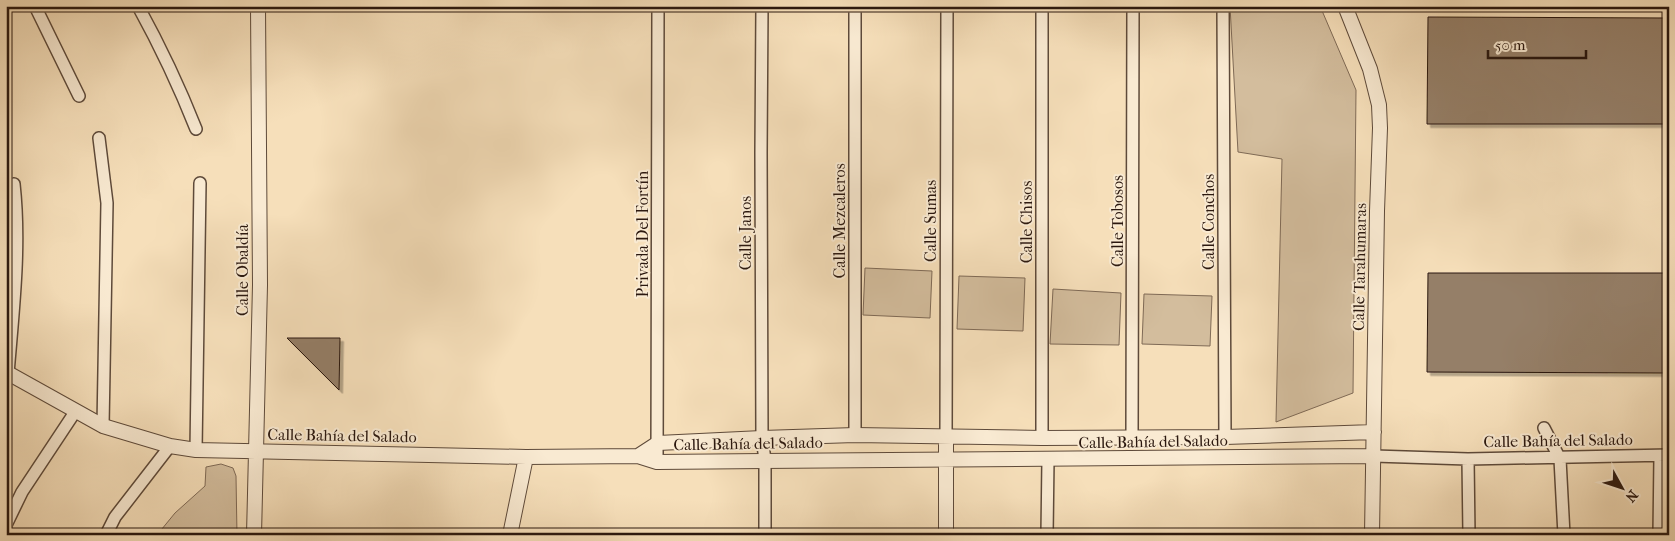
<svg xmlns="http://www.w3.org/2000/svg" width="1675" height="541" font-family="'IM FELL French Canon',serif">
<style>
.green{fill:#d3bd9d;stroke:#7f6a56}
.building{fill:#957f68;stroke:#2b180f;filter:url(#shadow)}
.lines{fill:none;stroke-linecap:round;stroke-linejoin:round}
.minor-casing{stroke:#5e4a3a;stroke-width:14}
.tertiary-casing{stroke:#5e4a3a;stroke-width:16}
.minor{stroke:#f9ead2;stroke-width:11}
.tertiary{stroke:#f9ead2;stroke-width:14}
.labels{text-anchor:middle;stroke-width:4;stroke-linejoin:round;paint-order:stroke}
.street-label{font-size:16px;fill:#2b180f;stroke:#f9ead2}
</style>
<defs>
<filter id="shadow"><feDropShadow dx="3.5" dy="3.5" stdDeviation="0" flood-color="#0004"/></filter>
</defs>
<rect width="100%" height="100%" fill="#f6dfba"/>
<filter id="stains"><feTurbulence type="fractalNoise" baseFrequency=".004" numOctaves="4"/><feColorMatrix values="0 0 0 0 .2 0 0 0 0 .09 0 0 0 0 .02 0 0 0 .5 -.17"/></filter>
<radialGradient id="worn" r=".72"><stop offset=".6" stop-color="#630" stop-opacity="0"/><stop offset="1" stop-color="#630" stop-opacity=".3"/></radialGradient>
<path class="green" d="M 1230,6 L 1320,6 L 1356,90 L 1353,393 L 1276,422 L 1282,159 L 1238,152 Z
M 865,268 L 932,271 L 930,318 L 863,315 Z
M 959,276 L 1025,278 L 1023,331 L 957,329 Z
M 1053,289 L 1121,293 L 1119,345 L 1050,344 Z
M 1144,294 L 1212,296 L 1210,346 L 1142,344 Z
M 221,464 L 233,468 L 236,476 L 237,535 L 157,535 L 175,513 L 205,486 L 206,467 Z"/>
<path class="building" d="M 1428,17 L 1669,18 L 1669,124 L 1427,124 Z
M 1428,273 L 1669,273 L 1669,373 L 1427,372 Z
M 287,338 L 340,338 L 339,390 Z"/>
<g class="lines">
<g class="minor-casing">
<path id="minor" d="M 35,6 L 79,96
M 138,6 C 160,46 179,86 196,129
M 762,6 L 761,152 L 762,438 L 765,460 L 765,535
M 855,6 L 855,435
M 1223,6 L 1225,437
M 99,138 L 107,203 L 103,426
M 8,374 C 13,311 21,247 14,184
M 1544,428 L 1560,459 L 1564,535
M 946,436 L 947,6
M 1132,437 L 1133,6
M 1042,438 L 1042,6
M 196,450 L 200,183
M 1374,456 L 1468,459 L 1669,455
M 1468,459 L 1469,535
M 657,462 L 658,6
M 6,525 L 22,492 L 75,412
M 106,535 L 115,517 L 170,446
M 1047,535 L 1048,459
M 1659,535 L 1660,456"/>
</g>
<g class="tertiary-casing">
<path id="tertiary" d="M 1345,6 L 1370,69 L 1379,105 L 1380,128 L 1377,211 L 1372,535
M 6,372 L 103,426 L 170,446 L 196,450 L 526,457 L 638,456 L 657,462 L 1374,456
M 638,456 L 658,443 L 762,438 L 855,435 L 1042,438 L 1225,437 L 1374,432
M 254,535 L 260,285 L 258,6
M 510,535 L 526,457
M 946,535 L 946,436"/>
</g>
<use href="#minor" class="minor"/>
<use href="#tertiary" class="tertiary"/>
</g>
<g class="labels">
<g class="street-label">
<text transform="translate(839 221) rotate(-90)" y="6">Calle Mezcaleros</text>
<text transform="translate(930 221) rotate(-90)" y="6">Calle Sumas</text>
<text transform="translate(1117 221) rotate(-90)" y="6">Calle Tobosos</text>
<text transform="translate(1026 222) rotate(-90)" y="6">Calle Chisos</text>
<text transform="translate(1208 222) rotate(-90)" y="6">Calle Conchos</text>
<text transform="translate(745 233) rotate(-90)" y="6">Calle Janos</text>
<text transform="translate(642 234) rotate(-90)" y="6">Privada Del Fortín</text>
<text transform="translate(1359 267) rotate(-89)" y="6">Calle Tarahumaras</text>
<text transform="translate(242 270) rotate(-90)" y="6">Calle Obaldía</text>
<text transform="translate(342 435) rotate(1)" y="6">Calle Bahía del Salado</text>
<text transform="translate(1558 440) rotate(-1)" y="6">Calle Bahía del Salado</text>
<text transform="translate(1153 441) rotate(-1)" y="6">Calle Bahía del Salado</text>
<text transform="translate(748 443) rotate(-1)" y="6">Calle Bahía del Salado</text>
</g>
</g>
<rect width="1675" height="541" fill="none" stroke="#f6dfba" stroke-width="25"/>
<rect x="8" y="8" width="1660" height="526" fill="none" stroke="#2b180f" stroke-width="2.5"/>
<rect x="12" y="12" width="1650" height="516" fill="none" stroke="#2b180f"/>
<g transform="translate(1622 488) rotate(130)" stroke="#f9ead2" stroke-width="4" paint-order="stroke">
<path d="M0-4L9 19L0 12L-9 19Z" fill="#2b180f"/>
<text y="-8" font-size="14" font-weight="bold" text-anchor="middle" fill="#2b180f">N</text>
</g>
<path d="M1488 50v8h98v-8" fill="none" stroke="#2b180f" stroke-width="2.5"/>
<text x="1495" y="50" font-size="15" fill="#2b180f" stroke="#f9ead2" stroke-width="4" paint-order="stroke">50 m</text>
<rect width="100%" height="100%" filter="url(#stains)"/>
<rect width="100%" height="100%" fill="url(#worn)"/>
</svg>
